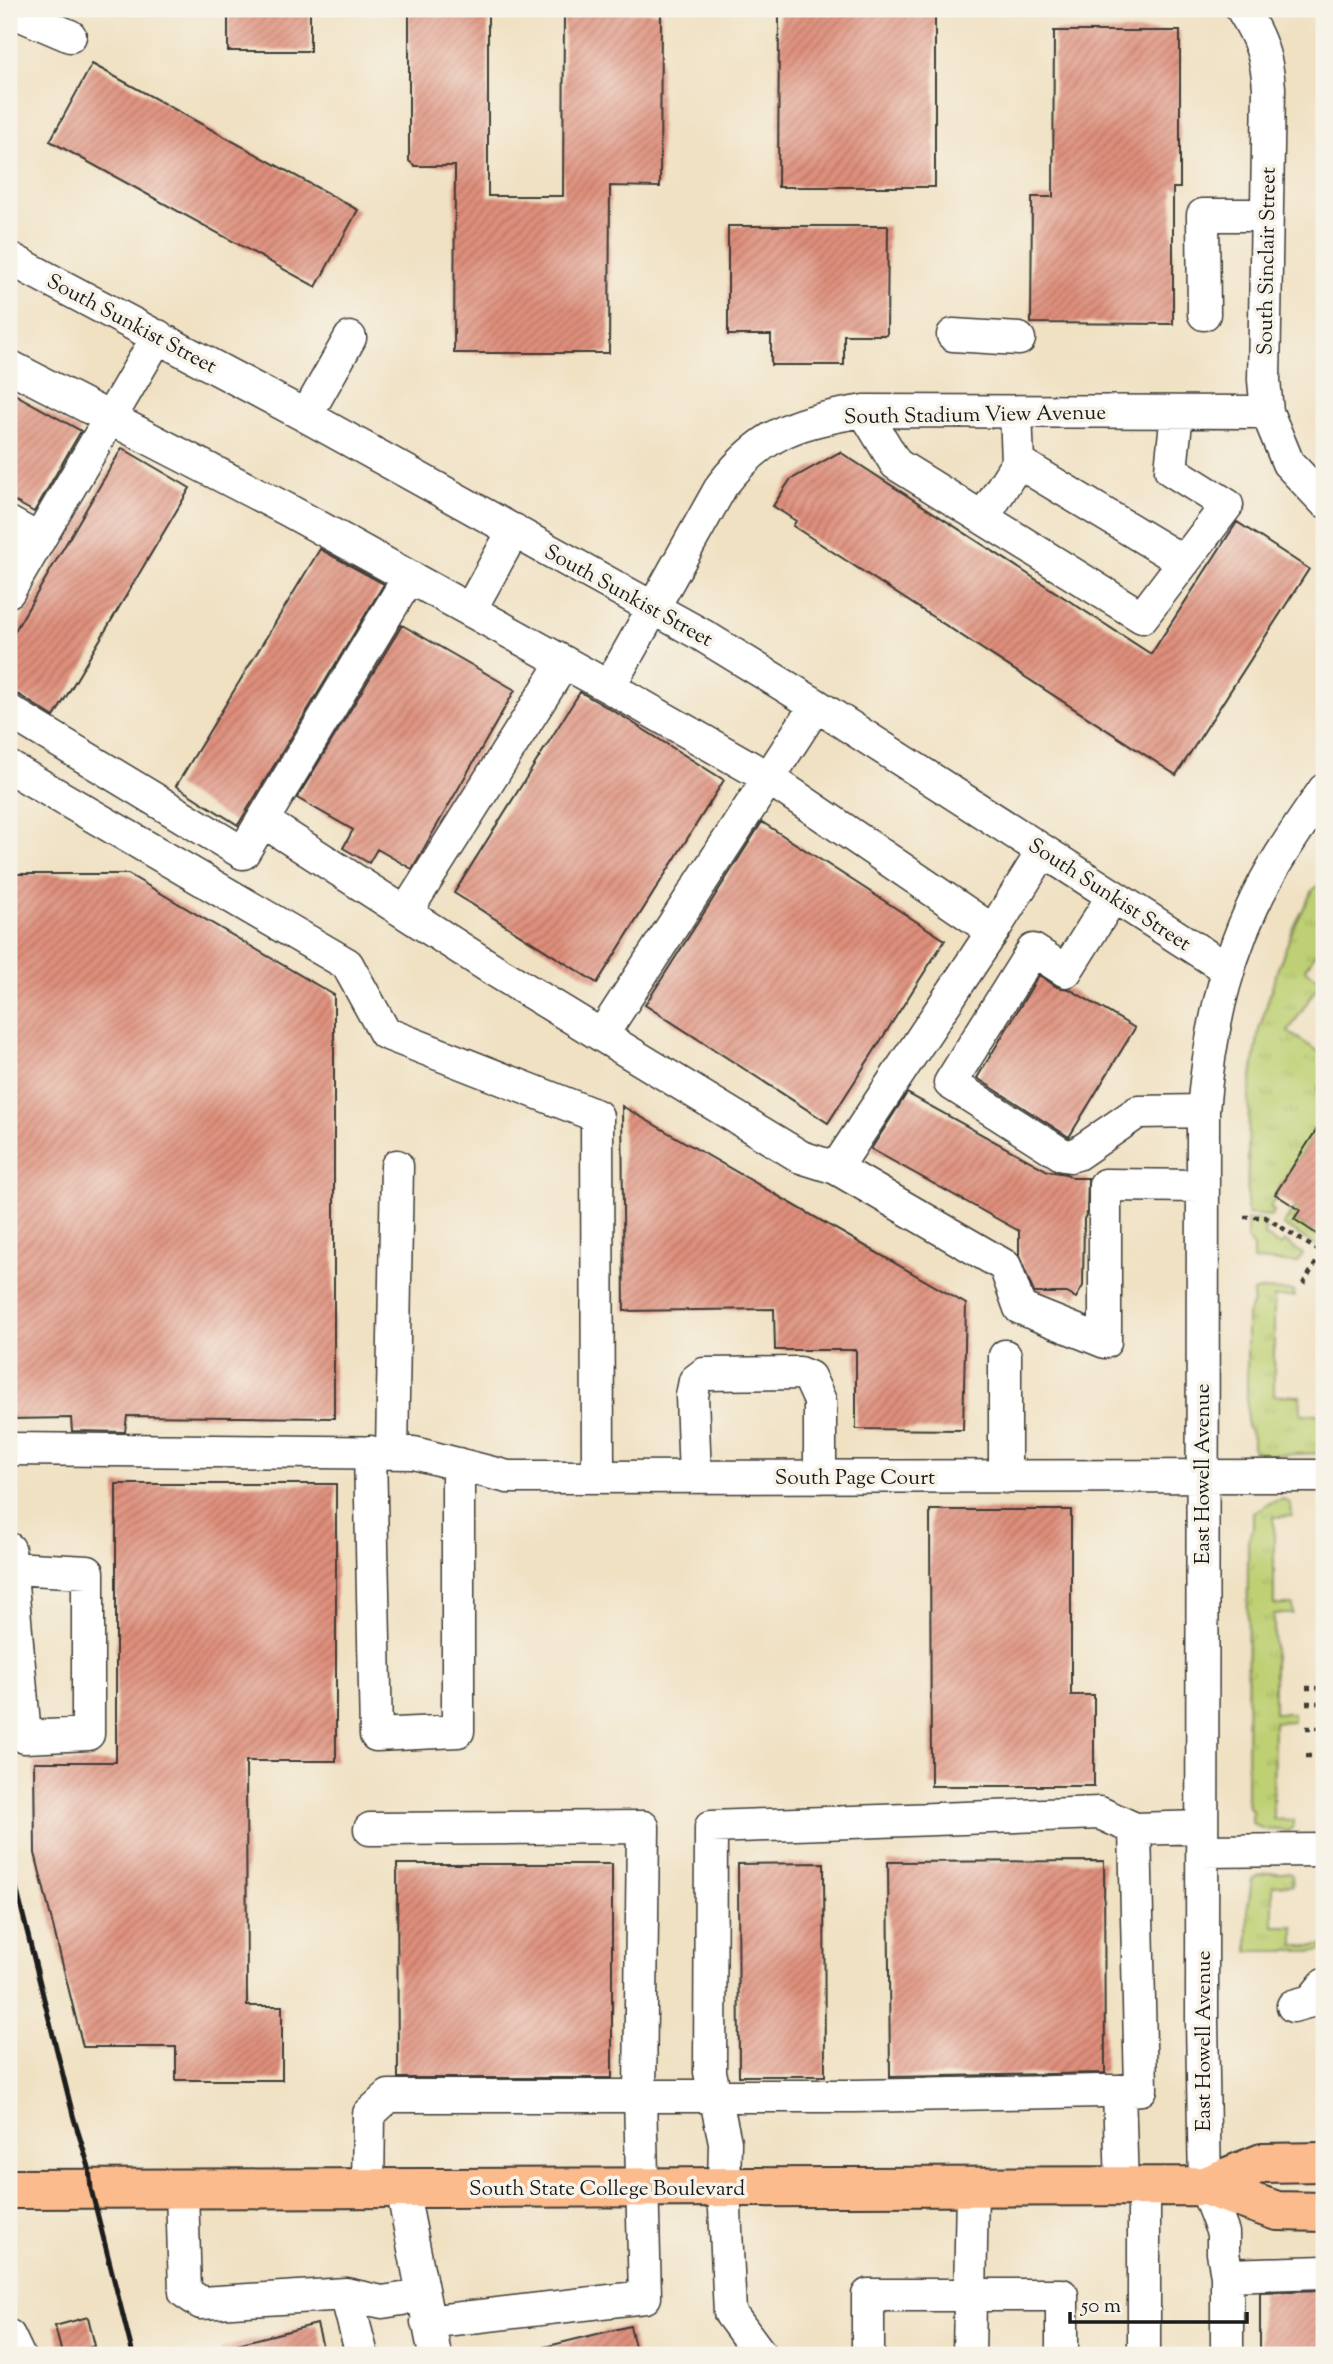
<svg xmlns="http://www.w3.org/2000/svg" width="1333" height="2364" font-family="'Sorts Mill Goudy',serif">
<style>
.grass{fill:url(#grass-tufts);stroke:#6d7648;stroke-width:2}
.building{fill:url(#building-hatch)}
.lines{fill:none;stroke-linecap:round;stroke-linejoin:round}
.minor-casing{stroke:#3c3a35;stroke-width:35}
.major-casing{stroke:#3c3a35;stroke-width:42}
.path{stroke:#3c3a35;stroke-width:4.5;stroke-dasharray:5 5;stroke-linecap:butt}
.minor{stroke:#fff;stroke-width:32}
.major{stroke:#fbbb8d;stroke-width:38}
.rail{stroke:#1c1c1c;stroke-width:5}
.labels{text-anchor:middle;stroke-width:7;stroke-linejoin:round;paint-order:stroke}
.street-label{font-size:21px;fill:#1c1c1c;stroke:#f7f3e8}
</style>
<defs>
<pattern id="grass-tufts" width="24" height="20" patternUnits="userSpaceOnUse" patternTransform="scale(1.75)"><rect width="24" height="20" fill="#bed073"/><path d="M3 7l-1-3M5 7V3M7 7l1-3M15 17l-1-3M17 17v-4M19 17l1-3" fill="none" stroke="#a3b263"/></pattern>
<pattern id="building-hatch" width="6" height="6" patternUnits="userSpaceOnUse" patternTransform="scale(1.75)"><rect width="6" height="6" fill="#df8f7c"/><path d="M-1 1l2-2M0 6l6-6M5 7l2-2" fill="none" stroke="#b47465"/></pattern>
</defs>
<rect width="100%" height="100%" fill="#f7f3e8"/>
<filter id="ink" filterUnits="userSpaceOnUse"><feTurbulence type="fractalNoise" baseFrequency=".0143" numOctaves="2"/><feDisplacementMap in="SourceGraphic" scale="14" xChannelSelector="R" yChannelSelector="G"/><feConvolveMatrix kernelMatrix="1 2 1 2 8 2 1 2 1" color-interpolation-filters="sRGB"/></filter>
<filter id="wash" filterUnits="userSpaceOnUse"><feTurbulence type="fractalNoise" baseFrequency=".00686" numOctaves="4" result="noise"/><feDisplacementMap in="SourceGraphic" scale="28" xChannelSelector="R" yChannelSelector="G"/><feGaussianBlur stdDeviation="1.57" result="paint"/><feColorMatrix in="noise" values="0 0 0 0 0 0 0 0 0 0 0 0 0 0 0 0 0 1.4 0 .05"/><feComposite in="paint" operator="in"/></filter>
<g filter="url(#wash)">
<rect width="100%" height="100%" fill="#f0e1c3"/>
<path class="grass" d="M 1324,881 L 1324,940 L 1305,969 L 1318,978 L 1319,984 L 1288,1032 L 1324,1055 L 1324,1078 L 1317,1089 L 1324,1095 L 1324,1118 L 1275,1194 L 1277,1196 L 1270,1207 L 1274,1211 L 1271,1216 L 1247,1214 L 1249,1097 L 1259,1030 L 1278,968 L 1293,929 L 1313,890 Z
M 1295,1207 L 1300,1211 L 1294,1220 L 1324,1239 L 1324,1251 L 1283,1225 Z
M 1247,1220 L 1263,1220 L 1266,1222 L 1263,1227 L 1266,1230 L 1263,1234 L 1280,1246 L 1284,1241 L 1303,1254 L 1297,1263 L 1253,1260 L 1253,1248 L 1247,1239 Z
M 1260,1290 L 1293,1291 L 1294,1297 L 1274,1297 L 1274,1395 L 1300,1396 L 1301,1414 L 1324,1414 L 1324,1453 L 1269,1455 L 1253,1450 L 1253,1438 L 1247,1426 L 1247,1315 L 1253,1303 L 1253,1292 Z
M 1283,1499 L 1291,1504 L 1292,1516 L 1274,1517 L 1274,1605 L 1293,1605 L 1293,1614 L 1274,1614 L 1274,1713 L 1293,1713 L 1293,1721 L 1274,1722 L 1273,1819 L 1293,1820 L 1293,1827 L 1288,1831 L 1263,1829 L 1252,1823 L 1252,1811 L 1248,1807 L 1247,1800 L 1248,1540 L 1253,1528 L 1253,1513 L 1267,1504 Z
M 1267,1873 L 1289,1873 L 1292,1875 L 1293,1885 L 1273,1885 L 1273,1926 L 1294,1926 L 1294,1946 L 1324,1946 L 1324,1951 L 1248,1951 L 1248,1905 L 1252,1880 L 1259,1875 Z"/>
<g id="blocks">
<path class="building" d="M 228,9 L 310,9 L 310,51 L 228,51 Z
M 409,9 L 488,9 L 488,196 L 563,196 L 564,11 L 661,12 L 660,187 L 610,186 L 609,353 L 454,353 L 455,166 L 415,166 L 409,161 Z
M 779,13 L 935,14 L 935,187 L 778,187 Z
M 1054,31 L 1180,31 L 1180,188 L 1173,188 L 1173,324 L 1031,323 L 1032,197 L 1053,197 Z
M 92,64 L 358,210 L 316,287 L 50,141 Z
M 728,226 L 888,226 L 887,335 L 844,335 L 844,365 L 771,365 L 771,335 L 728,335 Z
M 9,391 L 81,431 L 34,512 L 9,498 Z
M 122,448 L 190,488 L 54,717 L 19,695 L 9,693 L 9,641 Z
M 840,452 L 1151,654 L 1237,522 L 1309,569 L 1176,775 L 793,526 L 796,521 L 773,506 L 790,480 Z
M 320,549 L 384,584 L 238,825 L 176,786 Z
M 402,625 L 515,690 L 412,869 L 377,849 L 369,863 L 343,848 L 353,830 L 297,798 Z
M 580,692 L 622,716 L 724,780 L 597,983 L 454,893 Z
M 762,822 L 945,940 L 828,1123 L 645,1005 Z
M 9,874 L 128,874 L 334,995 L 334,1418 L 127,1416 L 125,1432 L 72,1431 L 71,1418 L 9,1419 Z
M 1039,975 L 1057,987 L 1069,989 L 1135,1028 L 1069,1137 L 977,1078 Z
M 907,1093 L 1048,1171 L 1066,1174 L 1073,1178 L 1088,1178 L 1087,1213 L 1084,1219 L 1083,1286 L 1076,1298 L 1067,1293 L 1034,1293 L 1019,1256 L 1019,1231 L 871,1149 Z
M 622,1106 L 966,1304 L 963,1430 L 856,1429 L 856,1350 L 775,1350 L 774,1309 L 624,1311 Z
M 1324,1118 L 1324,1239 L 1294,1219 L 1300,1210 L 1275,1194 Z
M 116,1484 L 336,1484 L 336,1761 L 246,1761 L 247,2006 L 282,2006 L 282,2080 L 176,2080 L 176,2047 L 83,2047 L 35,1853 L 34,1762 L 116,1762 Z
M 930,1510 L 1071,1510 L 1071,1695 L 1094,1695 L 1094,1786 L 931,1786 Z
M 1104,1861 L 1105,2073 L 890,2077 L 888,1862 Z
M 824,1863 L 825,2076 L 739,2076 L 738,1864 Z
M 397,1864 L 612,1864 L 612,2078 L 398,2078 Z
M 1324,2290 L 1324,2355 L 1260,2355 L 1260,2292 Z
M 88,2317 L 95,2346 L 62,2354 L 55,2326 Z
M 317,2324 L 325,2355 L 221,2355 L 221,2348 Z
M 630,2326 L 637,2355 L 541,2355 L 540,2348 Z"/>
</g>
</g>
<g filter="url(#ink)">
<use href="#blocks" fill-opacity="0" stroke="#3c3a35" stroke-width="2"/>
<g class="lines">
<g class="minor-casing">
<path id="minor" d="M 1242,9 C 1259,36 1267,56 1269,88 L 1264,380 L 1267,412 L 1288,463 L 1324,501
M 9,10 L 70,36
M 9,258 L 306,416 L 702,635 L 816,705 L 1227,969
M 1204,314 L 1203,215 L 1267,215
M 953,335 L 1019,339
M 9,366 L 286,509 L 609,687 L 767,777 L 993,931 L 1043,851
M 864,411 L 896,464 L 1142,617 L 1227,505 L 1171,470 L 1177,412
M 1016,412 L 1018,462 L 1184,562
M 306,416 L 350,338
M 983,518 L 1018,462
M 9,523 L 39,540
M 9,591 L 158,336
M 470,610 L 514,530
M 609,687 L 722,485 C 765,430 798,422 864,411 L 1267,412
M 9,711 L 243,853 L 409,577
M 9,767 L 347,964 L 385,1033 L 597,1116 L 598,1477
M 263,821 L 494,970 L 801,1157 L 836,1168
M 1113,896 L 1066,971 L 1033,950 L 950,1083 L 1063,1155 L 1070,1156 L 1077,1154 L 1138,1112 L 1203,1111
M 406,912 L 564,662
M 993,931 L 836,1168 L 1005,1266 L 1020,1308 L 1105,1342 L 1105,1185 L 1202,1186
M 602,1035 L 816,705
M 1005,1356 L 1005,1477
M 9,1449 L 414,1453 L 508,1477 L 1324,1476
M 370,1452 L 376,1735 L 458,1731 L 458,1464
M 392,1453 L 397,1166
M 695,1477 L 692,1396 L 695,1381 L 704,1374 L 799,1373 L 809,1377 L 820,1401 L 820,1477
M 9,1549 L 25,1737 L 88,1734 L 88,1572 L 10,1568
M 370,1829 L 643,1827 L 640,2096 L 645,2297 L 427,2322
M 1202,1851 L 1324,1850
M 1293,2006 L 1311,2001 L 1324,1985
M 1119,2091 L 1141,2089 L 1135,1829 L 1202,1827
M 402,2188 L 435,2355
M 182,2189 L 185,2292 L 201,2303 L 346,2294 L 382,2302 L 422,2296
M 368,2189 L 369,2114 L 389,2096 L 856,2096 L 1100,2091 L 1119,2091 L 1122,2187
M 1227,2275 L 1324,2272
M 346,2294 L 362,2355
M 9,2336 L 18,2355
M 761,2355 L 730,2313 L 724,2188 L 725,2142 L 710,2072 L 711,1827 L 1100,1813 L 1135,1829
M 868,2355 L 868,2295 L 1062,2295 L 1062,2355
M 969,2355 L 972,2188
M 1144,2355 L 1144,2187
M 1227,2355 L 1227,2275 L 1223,2253 L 1223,2233 L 1205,2186 L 1202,2022 L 1203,1111 C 1210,1027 1228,945 1271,871 C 1287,843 1306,817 1324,790"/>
</g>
<g class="major-casing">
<path id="major" d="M 1205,2186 L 1262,2163 L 1324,2162
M 9,2189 L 1205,2186 L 1277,2211 L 1324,2212"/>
</g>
<path class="path" d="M 1244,1217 L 1265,1217 L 1324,1254
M 1303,1284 L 1322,1253
M 1323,1296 L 1324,1295
M 1306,1688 L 1324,1688
M 1306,1703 L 1324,1703
M 1306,1728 L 1324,1728
M 1306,1756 L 1324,1756"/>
<use href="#minor" class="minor"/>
<use href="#major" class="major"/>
<path class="rail" d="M 9,1859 L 74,2119 L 89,2167 L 91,2189 L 133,2355"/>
</g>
</g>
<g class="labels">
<g class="street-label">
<text transform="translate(1266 261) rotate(-89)" y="7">South Sinclair Street</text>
<text transform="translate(132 323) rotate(28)" y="7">South Sunkist Street</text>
<text transform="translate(975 414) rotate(-1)" y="7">South Stadium View Avenue</text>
<text transform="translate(629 595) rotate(29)" y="7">South Sunkist Street</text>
<text transform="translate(1110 894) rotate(33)" y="7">South Sunkist Street</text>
<text transform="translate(1202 1474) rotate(-90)" y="7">East Howell Avenue</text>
<text x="855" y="1484">South Page Court</text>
<text transform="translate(1203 2041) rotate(-90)" y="7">East Howell Avenue</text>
<text x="607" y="2195">South State College Boulevard</text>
</g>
</g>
<rect width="1333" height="2364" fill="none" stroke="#f7f3e8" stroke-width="35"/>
<path d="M1070 2312v10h177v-10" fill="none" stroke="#1c1c1c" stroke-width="3.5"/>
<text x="1081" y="2312" font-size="21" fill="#1c1c1c" stroke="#f7f3e8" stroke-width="5" paint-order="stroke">50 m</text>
</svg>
